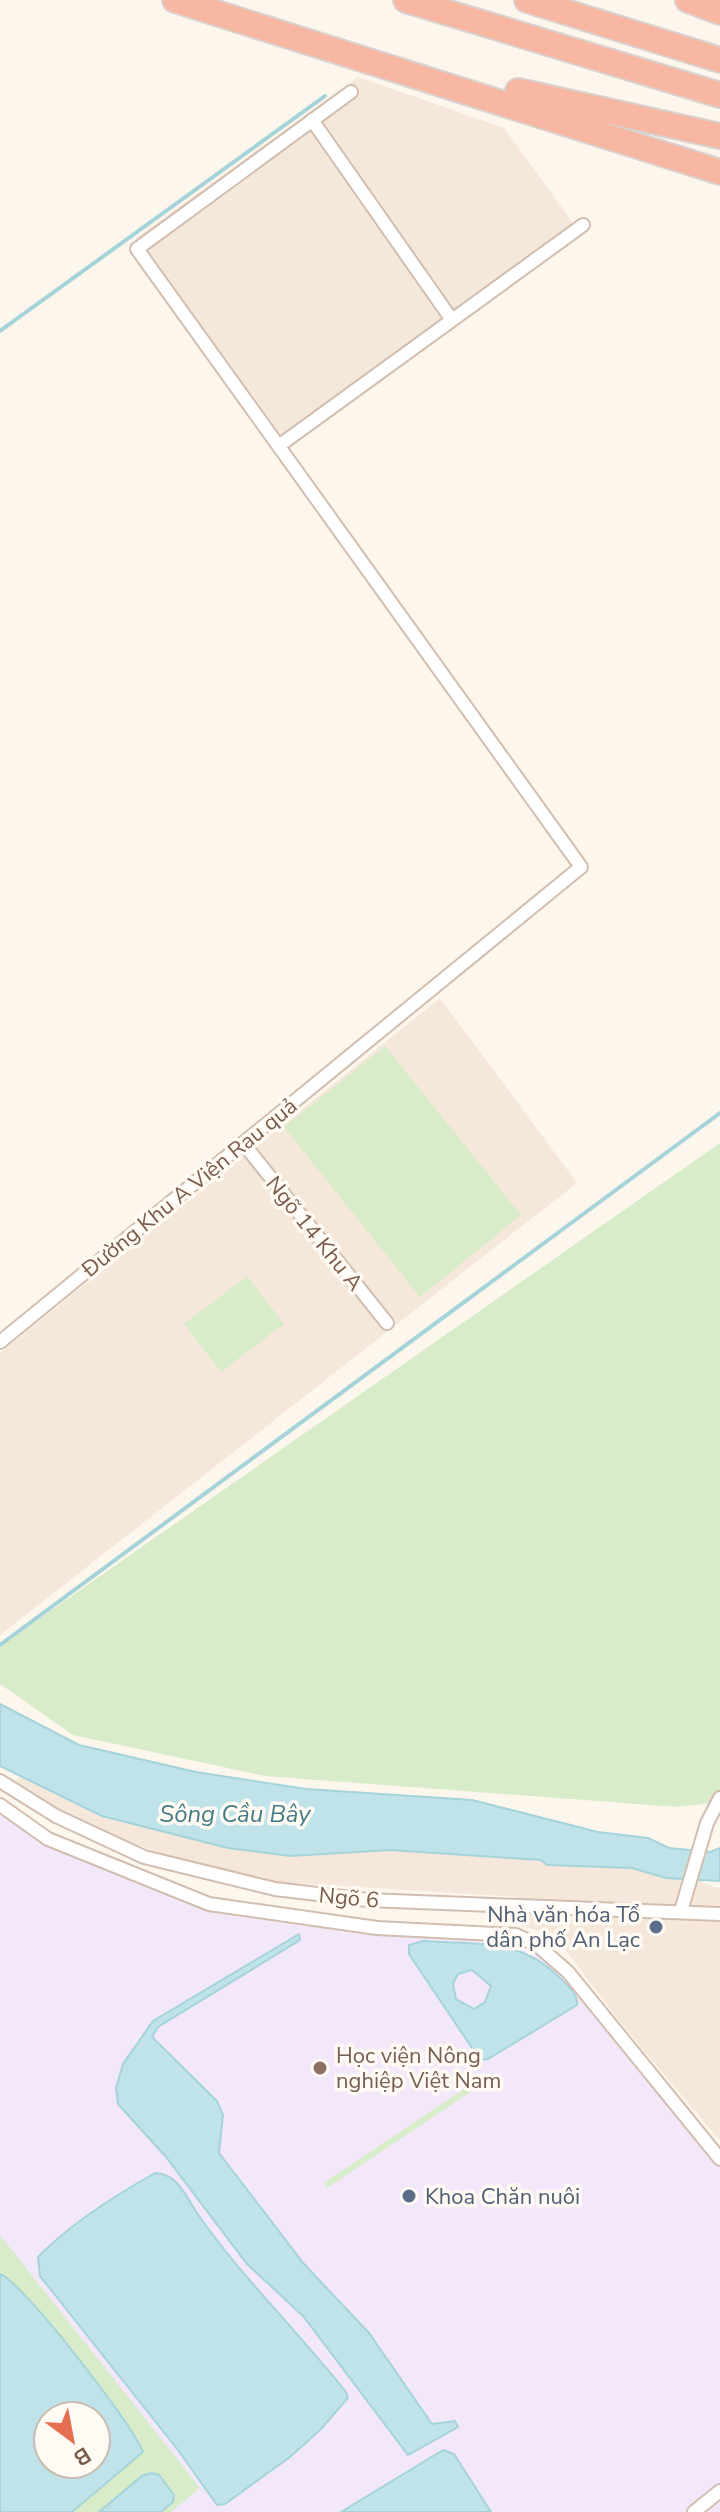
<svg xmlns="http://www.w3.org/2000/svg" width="720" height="2512" font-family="'Nunito Sans',sans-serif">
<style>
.residential{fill:#f5e8da}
.education{fill:#f3e8fa;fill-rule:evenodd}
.green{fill:#d8ecc9;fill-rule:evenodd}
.water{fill:#bfe3e8;stroke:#a5d3da;stroke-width:2;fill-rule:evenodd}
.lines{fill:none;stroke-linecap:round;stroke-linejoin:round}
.stream{stroke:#a5d3da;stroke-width:4}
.minor-casing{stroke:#d1beb0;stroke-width:16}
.motorway-casing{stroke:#dad1cd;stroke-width:28}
.minor{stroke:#fff;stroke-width:12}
.motorway{stroke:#f7b7a3;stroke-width:24}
.service-dot{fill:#5c6f8a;stroke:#fffaf3;stroke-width:3}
.education-dot{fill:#8d6e63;stroke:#fffaf3;stroke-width:3}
.labels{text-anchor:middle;stroke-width:7;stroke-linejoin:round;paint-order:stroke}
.street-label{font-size:22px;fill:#7a5c4d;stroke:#fffaf3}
.service-label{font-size:22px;fill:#4e5e75;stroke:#fffaf3;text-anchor:end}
.education-label{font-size:22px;fill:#785e54;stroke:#fffaf3;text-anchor:start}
.water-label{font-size:24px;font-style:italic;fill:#437c86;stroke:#fffaf3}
</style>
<rect width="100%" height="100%" fill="#fdf6ec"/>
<path class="residential" d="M 358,77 L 504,128 L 573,223 L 280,436 L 136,238 Z
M 440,998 L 577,1183 L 0,1635 L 0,1353 Z
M 25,1770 L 382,1846 L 679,1873 L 720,1889 L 720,2141 L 620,2022 L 561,1944 L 538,1930 L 517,1925 L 518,1897 L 277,1882 L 220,1873 L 88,1828 L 15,1782 Z"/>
<path class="education" d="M 0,1810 L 208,1909 L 384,1935 L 521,1943 L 542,1952 L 562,1970 L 720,2166 L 720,2512 L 0,2512 ZM 48,2416 L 96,2416 L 96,2464 L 48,2464 Z"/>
<path class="green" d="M 385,1046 L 521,1215 L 420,1297 L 284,1127 Z
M 720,1143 L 720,1802 L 677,1807 L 265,1776 L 73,1735 L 0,1684 L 0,1646 Z
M 247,1276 L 284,1324 L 221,1372 L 184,1324 Z
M 468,2086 L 472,2091 L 327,2188 L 324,2183 Z
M 0,2235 L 200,2488 L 171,2512 L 0,2512 ZM 48,2416 L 96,2416 L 96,2464 L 48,2464 Z"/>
<path class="water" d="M 0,1704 L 79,1745 L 196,1772 L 306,1789 L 472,1800 L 598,1832 L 648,1838 L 669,1848 L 710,1852 L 720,1848 L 720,1881 L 666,1878 L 632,1868 L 547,1865 L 541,1860 L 390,1850 L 290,1856 L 228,1848 L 102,1816 L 0,1766 Z
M 299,1934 L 300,1940 L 158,2027 L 152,2037 L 217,2101 L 223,2115 L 219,2153 L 304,2264 L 369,2333 L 432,2424 L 455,2421 L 458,2427 L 408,2455 L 303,2316 L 247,2264 L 166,2157 L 118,2104 L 116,2088 L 123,2064 L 153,2021 Z
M 423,1941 C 477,1945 521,1937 562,1980 C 569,1987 578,1995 577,2005 L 488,2059 L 480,2060 L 409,1954 L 409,1945 ZM 472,1970 L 491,1986 L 485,2002 L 474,2009 L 456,1999 L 453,1984 L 458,1974 Z
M 155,2173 C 178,2174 185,2195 197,2213 C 241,2277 298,2331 346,2392 L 348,2398 L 320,2430 L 290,2457 L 225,2504 L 217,2505 L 178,2450 L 40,2276 L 38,2257 C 71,2223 114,2196 155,2173 Z
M 0,2274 C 21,2280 134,2426 143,2452 L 72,2512 L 0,2512 ZM 48,2416 L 96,2416 L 96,2464 L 48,2464 Z
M 443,2450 L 454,2454 L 491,2512 L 341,2512 Z
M 151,2473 L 159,2475 L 174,2495 L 173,2502 L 161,2512 L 99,2512 L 142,2476 Z"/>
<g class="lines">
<path class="stream" d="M 0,331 L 325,96
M 0,1645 L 720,1113"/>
<g class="minor-casing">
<path id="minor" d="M 312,120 L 452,320
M 280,445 L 583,225
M 243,1143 L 387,1323
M 0,1342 L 581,867 L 137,249 L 351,92
M 0,1781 L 56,1816 L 144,1857 L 275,1889 L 368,1900 L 720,1914
M 0,1805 L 48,1839 L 209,1904 L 377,1928 L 516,1935 L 537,1945 L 568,1972 L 720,2159
M 681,1911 L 707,1823 L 720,1798
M 694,2512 L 720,2491"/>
</g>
<g class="motorway-casing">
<path id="motorway" d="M 175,0 L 720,172
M 406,0 L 720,95
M 527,0 L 720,60
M 688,0 L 720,12
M 518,91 L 720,136"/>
</g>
<use href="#minor" class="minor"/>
<use href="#motorway" class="motorway"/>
</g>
<g class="service-dot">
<circle cx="656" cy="1927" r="8"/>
<circle cx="409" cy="2196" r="8"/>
</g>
<circle class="education-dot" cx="320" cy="2068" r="8"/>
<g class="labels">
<g class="street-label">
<text transform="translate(189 1187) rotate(-39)" y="8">Đường Khu A Viện Rau quả</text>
<text transform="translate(315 1233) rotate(51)" y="8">Ngõ 14 Khu A</text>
<text transform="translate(349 1897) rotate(5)" y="8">Ngõ 6</text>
</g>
<g class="service-label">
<text x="640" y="1922">Nhà văn hóa Tổ<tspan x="640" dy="25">dân phố An Lạc</tspan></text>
<text x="425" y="2204" text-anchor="start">Khoa Chăn nuôi</text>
</g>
<g class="education-label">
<text x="336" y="2063">Học viện Nông<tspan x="336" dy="25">nghiệp Việt Nam</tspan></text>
</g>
<g class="water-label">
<text x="235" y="1822">Sông Cầu Bây</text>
</g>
</g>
<g transform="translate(72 2440) rotate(148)"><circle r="38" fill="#fffaf3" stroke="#cabbb1" stroke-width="2"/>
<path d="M0-6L14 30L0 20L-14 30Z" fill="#e76f51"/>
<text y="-12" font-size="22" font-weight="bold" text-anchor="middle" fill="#7a5c4d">B</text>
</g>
</svg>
